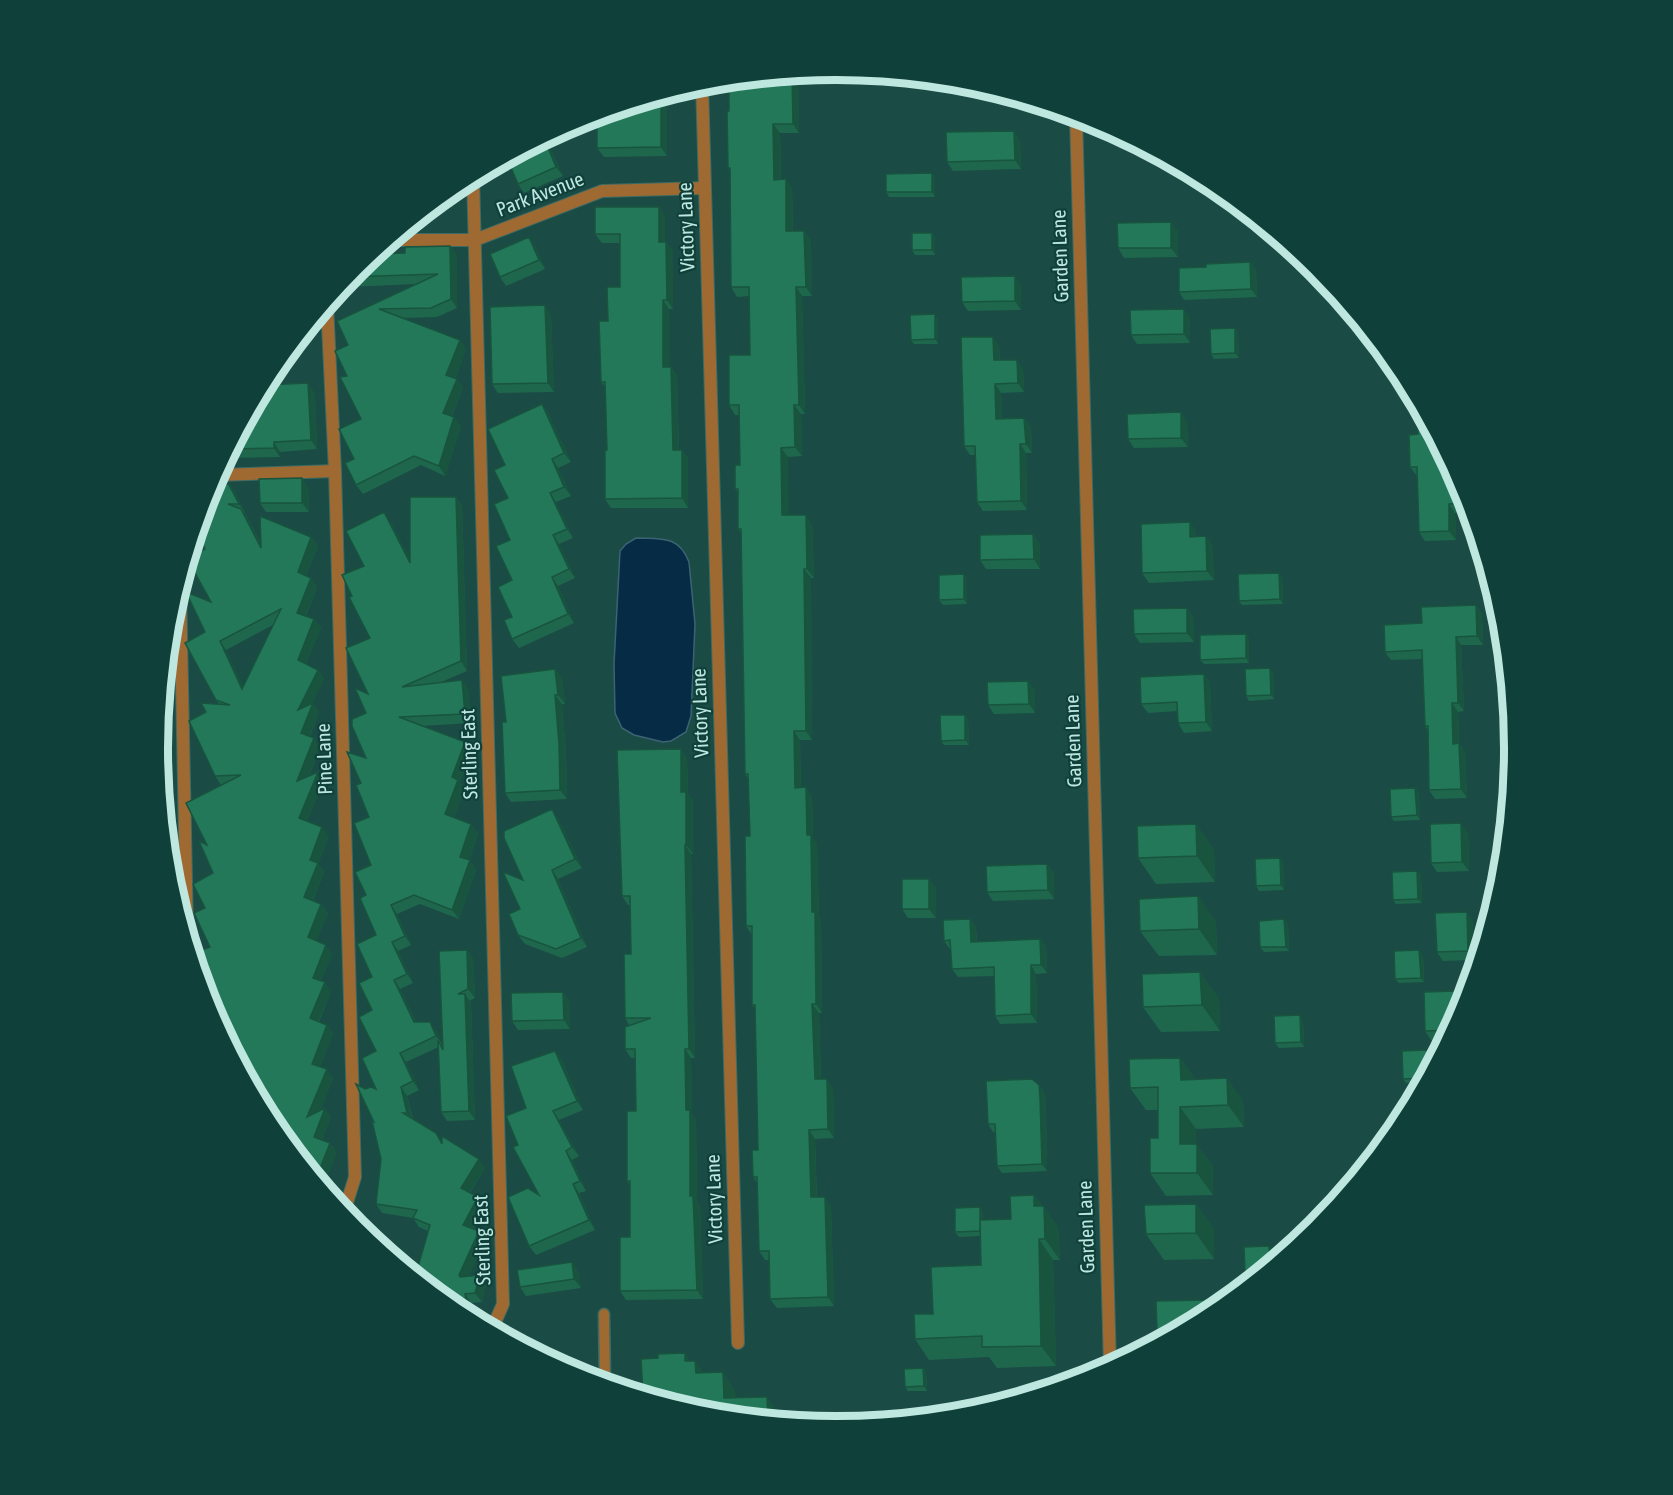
<svg xmlns="http://www.w3.org/2000/svg" width="1673" height="1495" font-family="'Asap Condensed',sans-serif">
<style>
.water{fill:#052b45;stroke:#3c6374;stroke-width:1.5}
.lines{fill:none;stroke-linecap:round;stroke-linejoin:round}
.lane-casing{stroke:#3c6a64;stroke-width:13}
.street-casing{stroke:#3c6a64;stroke-width:14}
.lane{stroke:#9f6932;stroke-width:10}
.street{stroke:#9f6932;stroke-width:12}
.wall{fill:#1e674d;fill-rule:evenodd}
.shaded-wall{fill:#18543e}
.building{fill:#237859;stroke:#18543e;stroke-width:1.5;fill-rule:evenodd}
.labels{text-anchor:middle;stroke-width:4.5;stroke-linejoin:round;paint-order:stroke}
.street-label{font-size:20px;fill:#bee7e0;stroke:#0f403a}
.rim{fill:none;stroke:#bee7e0;stroke-width:8}
</style>
<rect width="100%" height="100%" fill="#1b4b45"/>
<path class="water" d="M 636,538 C 661,539 679,535 689,562 L 695,624 L 691,716 L 686,732 L 671,741 L 663,742 L 634,735 L 622,728 L 615,713 L 614,664 L 620,551 L 626,544 Z"/>
<g class="lines">
<g class="lane-casing">
<path id="lane" d="M 604,1314 L 605,1383"/>
</g>
<g class="street-casing">
<path id="street" d="M 702,83 L 738,1343
M 1076,115 L 1110,1367
M 473,176 L 503,1304 L 492,1329
M 391,240 L 475,240 L 602,191 L 705,188
M 327,304 L 335,471 L 355,1177 L 344,1212
M 216,475 L 335,471
M 180,586 L 187,931"/>
</g>
<use href="#lane" class="lane"/>
<use href="#street" class="street"/>
</g>
<path class="wall" d="M 798,73 L 799,133 L 780,133 L 781,179 L 792,188 L 793,231 L 804,231 L 811,240 L 812,296 L 802,296 L 805,414 L 801,414 L 802,456 L 788,457 L 788,515 L 812,524 L 814,578 L 811,578 L 812,740 L 800,740 L 801,788 L 812,796 L 813,839 L 817,844 L 819,917 L 821,921 L 822,1013 L 819,1013 L 821,1079 L 833,1088 L 834,1138 L 815,1139 L 817,1197 L 831,1206 L 834,1306 L 777,1308 L 770,1299 L 769,1260 L 765,1260 L 759,1251 L 757,1183 L 753,1177 L 758,1150 L 755,1008 L 752,1005 L 752,935 L 746,926 L 750,836 L 748,779 L 745,774 L 741,533 L 738,529 L 738,492 L 735,489 L 740,465 L 739,415 L 735,415 L 729,405 L 750,355 L 749,296 L 737,297 L 731,287 L 730,170 L 728,168 L 729,111 L 729,80 Z
M 667,93 L 667,156 L 604,157 L 597,148 L 614,120 Z
M 549,135 L 554,146 L 550,147 L 563,176 L 524,193 L 518,184 L 507,158 Z
M 1020,140 L 1021,169 L 953,171 L 947,162 Z
M 932,173 L 935,178 L 935,197 L 889,197 L 886,192 Z
M 453,189 L 453,207 L 431,207 Z
M 659,207 L 665,216 L 665,242 L 666,242 L 673,251 L 673,309 L 669,309 L 669,367 L 671,367 L 677,376 L 679,450 L 682,450 L 688,459 L 688,508 L 611,508 L 605,499 L 607,450 L 606,388 L 601,382 L 608,321 L 620,287 L 620,243 L 602,243 L 595,234 Z
M 1178,231 L 1178,257 L 1124,258 L 1118,248 Z
M 932,233 L 935,237 L 935,255 L 915,255 L 912,250 Z
M 529,237 L 535,246 L 545,269 L 506,286 L 500,277 Z
M 450,246 L 457,255 L 457,308 L 437,317 L 402,318 L 466,349 L 455,379 L 457,379 L 463,388 L 452,416 L 454,417 L 461,426 L 445,476 L 421,465 L 363,494 L 356,485 L 354,459 L 361,419 L 347,376 L 348,345 L 337,321 L 416,284 L 346,287 L 344,283 L 357,267 L 405,253 Z
M 1250,262 L 1256,270 L 1257,297 L 1184,300 L 1179,292 L 1206,267 Z
M 1021,285 L 1021,310 L 968,311 L 962,302 Z
M 551,315 L 554,392 L 498,393 L 492,384 Z
M 1190,318 L 1190,343 L 1137,344 L 1131,335 Z
M 938,319 L 938,344 L 914,344 L 911,340 Z
M 1235,328 L 1238,333 L 1239,358 L 1214,359 L 1211,354 Z
M 999,346 L 1000,360 L 1023,369 L 1024,392 L 1001,393 L 1002,419 L 1024,418 L 1031,427 L 1032,453 L 1026,453 L 1027,510 L 983,511 L 977,502 L 975,455 L 970,455 L 964,446 Z
M 265,385 L 315,393 L 317,449 L 280,452 L 280,457 L 227,458 L 226,457 Z
M 542,404 L 548,413 L 571,462 L 558,468 L 571,496 L 556,502 L 573,538 L 559,544 L 575,578 L 558,586 L 574,623 L 519,648 L 512,639 L 510,540 L 508,498 L 505,465 Z
M 1187,422 L 1188,447 L 1134,448 L 1128,439 Z
M 1418,434 L 1463,488 L 1471,512 L 1455,513 L 1456,540 L 1425,541 L 1419,532 L 1417,476 L 1410,467 Z
M 228,483 L 235,492 L 245,513 L 244,513 L 248,518 L 261,544 L 311,537 L 318,546 L 306,576 L 311,578 L 317,587 L 306,616 L 314,619 L 321,628 L 306,664 L 318,670 L 324,679 L 312,703 L 313,703 L 319,712 L 310,736 L 320,747 L 309,776 L 324,781 L 307,821 L 329,837 L 318,864 L 324,872 L 313,900 L 321,904 L 328,913 L 316,941 L 332,954 L 321,981 L 331,991 L 319,1022 L 327,1025 L 333,1034 L 320,1067 L 333,1078 L 320,1111 L 331,1117 L 322,1140 L 330,1143 L 337,1152 L 325,1181 L 329,1187 L 327,1192 L 272,1124 L 215,998 L 210,947 L 205,908 L 213,873 L 207,845 L 221,785 L 215,776 L 206,712 L 219,704 L 216,700 L 205,632 L 211,602 L 205,549 ZM 273,625 L 243,687 L 226,650 Z
M 308,487 L 309,512 L 266,512 L 260,503 Z
M 456,497 L 462,506 L 467,671 L 439,683 L 462,680 L 468,689 L 471,723 L 421,726 L 465,742 L 471,751 L 460,782 L 465,789 L 454,817 L 471,824 L 478,833 L 469,860 L 476,869 L 459,919 L 420,904 L 397,914 L 411,945 L 398,951 L 413,983 L 400,989 L 416,1022 L 436,1031 L 443,1047 L 467,950 L 473,959 L 475,998 L 469,1001 L 471,1003 L 475,1120 L 447,1121 L 441,1112 L 439,1047 L 406,1062 L 419,1090 L 407,1096 L 413,1119 L 442,1142 L 485,1168 L 470,1193 L 478,1197 L 484,1206 L 473,1229 L 485,1241 L 469,1276 L 486,1284 L 482,1302 L 471,1303 L 472,1309 L 428,1286 L 419,1279 L 416,1274 L 428,1231 L 419,1227 L 413,1218 L 382,1213 L 376,1204 L 381,1159 L 374,1122 L 365,1089 L 376,1089 L 376,1051 L 372,1010 L 372,977 L 376,935 L 366,895 L 371,865 L 369,817 L 361,783 L 366,758 L 366,713 L 368,694 L 370,638 L 364,566 L 390,521 L 410,560 Z
M 1196,531 L 1196,537 L 1206,536 L 1212,545 L 1214,580 L 1149,583 L 1142,573 Z
M 1040,543 L 1040,569 L 986,569 L 980,560 Z
M 964,574 L 967,579 L 967,604 L 943,605 L 939,600 Z
M 1282,577 L 1283,604 L 1242,605 L 1239,601 Z
M 1476,605 L 1482,614 L 1483,645 L 1461,645 L 1464,711 L 1458,712 L 1459,743 L 1465,752 L 1467,798 L 1435,799 L 1429,790 L 1428,731 L 1425,726 L 1422,659 L 1391,660 L 1385,652 L 1422,623 Z
M 1187,608 L 1193,617 L 1194,642 L 1140,643 L 1134,634 Z
M 1246,634 L 1249,639 L 1249,663 L 1204,664 L 1200,660 Z
M 555,669 L 562,678 L 565,704 L 562,704 L 566,753 L 567,799 L 511,802 L 505,793 L 506,722 Z
M 1273,672 L 1274,699 L 1249,701 L 1246,696 Z
M 1204,674 L 1210,683 L 1212,731 L 1184,733 L 1178,723 L 1178,711 L 1148,713 L 1141,704 Z
M 1028,681 L 1035,690 L 1035,713 L 994,714 L 988,705 Z
M 965,715 L 968,720 L 969,745 L 944,745 L 941,741 Z
M 687,758 L 688,794 L 693,801 L 693,854 L 691,854 L 695,1058 L 691,1058 L 692,1114 L 696,1119 L 697,1201 L 700,1205 L 703,1299 L 626,1300 L 620,1291 L 630,1237 L 630,1185 L 627,1181 L 636,1111 L 635,1058 L 631,1058 L 625,1049 L 629,1025 L 625,1018 L 631,954 L 630,905 L 628,905 L 622,896 Z
M 1415,788 L 1419,793 L 1420,820 L 1394,821 L 1391,817 Z
M 558,818 L 582,868 L 558,879 L 587,947 L 562,958 L 525,944 L 518,935 L 523,880 Z
M 1196,824 L 1214,850 L 1215,882 L 1156,884 L 1138,858 Z
M 1468,832 L 1469,871 L 1437,872 L 1431,863 Z
M 1280,858 L 1283,863 L 1284,890 L 1259,891 L 1256,886 Z
M 1047,864 L 1054,873 L 1054,899 L 993,901 L 987,892 Z
M 1417,871 L 1421,876 L 1422,903 L 1396,904 L 1393,900 Z
M 929,879 L 936,888 L 936,918 L 908,918 L 902,909 Z
M 1198,896 L 1216,922 L 1217,955 L 1159,956 L 1140,931 Z
M 970,919 L 976,927 L 977,942 L 1040,939 L 1046,947 L 1047,973 L 1036,974 L 1037,1023 L 1000,1024 L 995,1016 L 994,976 L 958,977 L 952,969 L 951,949 L 950,949 L 944,941 Z
M 1284,919 L 1288,924 L 1289,951 L 1264,952 L 1260,947 Z
M 1473,921 L 1474,960 L 1443,961 L 1437,952 Z
M 1423,955 L 1424,982 L 1399,983 L 1395,979 Z
M 1219,998 L 1220,1031 L 1161,1032 L 1143,1007 Z
M 1461,1000 L 1462,1010 L 1446,1040 L 1431,1040 L 1425,1031 Z
M 570,1001 L 570,1029 L 518,1030 L 512,1021 Z
M 1303,1020 L 1304,1047 L 1279,1048 L 1275,1043 Z
M 1427,1050 L 1430,1055 L 1431,1069 L 1423,1082 L 1406,1083 L 1403,1079 Z
M 555,1051 L 562,1060 L 583,1110 L 559,1120 L 579,1156 L 572,1160 L 586,1191 L 579,1193 L 595,1230 L 536,1255 L 529,1246 L 539,1195 L 518,1145 L 526,1108 Z
M 1180,1058 L 1195,1079 L 1243,1100 L 1244,1127 L 1196,1129 L 1196,1144 L 1213,1166 L 1213,1195 L 1166,1196 L 1150,1173 L 1158,1138 L 1158,1110 L 1146,1110 L 1130,1088 Z
M 1039,1085 L 1044,1093 L 1046,1105 L 1047,1171 L 1002,1173 L 997,1166 L 995,1132 L 993,1132 L 988,1124 Z
M 1034,1195 L 1058,1227 L 1060,1260 L 1053,1260 L 1056,1366 L 997,1368 L 989,1357 L 929,1360 L 915,1339 L 933,1314 L 981,1265 L 980,1236 L 959,1237 L 955,1232 L 980,1207 L 983,1212 L 983,1220 L 1011,1219 Z
M 1196,1204 L 1214,1230 L 1214,1259 L 1164,1260 L 1146,1234 Z
M 1269,1246 L 1272,1251 L 1273,1263 L 1254,1279 L 1248,1279 L 1245,1274 Z
M 578,1271 L 581,1288 L 526,1296 L 520,1287 Z
M 1208,1300 L 1215,1310 L 1163,1339 L 1157,1330 Z
M 923,1368 L 926,1373 L 927,1391 L 908,1391 L 905,1387 Z"/>
<path class="shaded-wall" d="M 792,73 L 798,73 L 799,133 L 793,124 Z
M 667,93 L 667,156 L 661,147 L 661,95 Z
M 773,124 L 780,133 L 781,189 L 774,180 Z
M 1014,131 L 1020,140 L 1021,169 L 1015,160 Z
M 549,135 L 554,146 L 547,136 Z
M 544,138 L 550,147 L 563,176 L 556,167 Z
M 932,173 L 935,178 L 935,197 L 932,192 Z
M 786,179 L 792,188 L 793,240 L 786,231 Z
M 453,189 L 453,207 L 447,198 L 447,194 Z
M 659,207 L 665,216 L 665,251 L 659,242 Z
M 1171,222 L 1178,231 L 1178,257 L 1171,248 Z
M 804,231 L 811,240 L 812,296 L 806,287 Z
M 932,233 L 935,237 L 935,255 L 932,250 Z
M 529,237 L 535,246 L 545,269 L 539,260 Z
M 666,242 L 673,251 L 673,309 L 667,300 Z
M 450,246 L 457,255 L 457,308 L 451,299 Z
M 1250,262 L 1256,270 L 1257,297 L 1251,289 Z
M 1015,276 L 1021,285 L 1021,310 L 1015,301 Z
M 796,287 L 802,296 L 805,414 L 799,405 Z
M 663,300 L 669,309 L 670,376 L 663,367 Z
M 545,305 L 551,315 L 554,392 L 548,383 Z
M 1184,309 L 1190,318 L 1190,343 L 1184,334 Z
M 935,314 L 938,319 L 938,344 L 935,339 Z
M 1235,328 L 1238,333 L 1239,358 L 1235,353 Z
M 993,337 L 999,346 L 1000,369 L 994,360 Z
M 460,340 L 466,349 L 453,384 L 446,375 Z
M 1017,360 L 1023,369 L 1024,392 L 1018,383 Z
M 671,367 L 677,376 L 679,459 L 673,450 Z
M 457,379 L 463,388 L 449,422 L 443,413 Z
M 308,383 L 315,393 L 317,449 L 311,440 Z
M 995,384 L 1001,393 L 1002,428 L 996,419 Z
M 542,404 L 548,413 L 571,462 L 564,453 Z
M 794,405 L 801,414 L 802,456 L 795,447 Z
M 1181,412 L 1187,422 L 1188,447 L 1181,438 Z
M 454,417 L 461,426 L 445,476 L 439,466 Z
M 1024,418 L 1031,427 L 1032,453 L 1026,444 Z
M 274,442 L 280,452 L 280,457 L 274,448 Z
M 1020,444 L 1026,453 L 1027,510 L 1021,501 Z
M 781,448 L 788,457 L 789,524 L 782,515 Z
M 682,450 L 688,459 L 688,508 L 682,498 Z
M 552,459 L 558,468 L 571,496 L 564,487 Z
M 302,478 L 308,487 L 309,512 L 302,503 Z
M 228,483 L 235,492 L 245,513 L 239,504 Z
M 550,493 L 556,502 L 573,538 L 567,529 Z
M 456,497 L 462,506 L 467,671 L 461,661 Z
M 1449,504 L 1455,513 L 1456,540 L 1449,531 Z
M 241,509 L 248,518 L 267,557 L 261,548 Z
M 384,512 L 390,521 L 417,572 L 410,563 Z
M 806,515 L 812,524 L 814,578 L 807,569 Z
M 1190,522 L 1196,531 L 1197,546 L 1190,537 Z
M 1033,534 L 1040,543 L 1040,569 L 1034,559 Z
M 553,535 L 559,544 L 575,578 L 569,569 Z
M 1206,536 L 1212,545 L 1214,580 L 1207,571 Z
M 311,537 L 318,546 L 304,581 L 298,572 Z
M 804,569 L 811,578 L 812,740 L 806,731 Z
M 1279,573 L 1282,577 L 1283,604 L 1280,599 Z
M 964,574 L 967,579 L 967,604 L 964,599 Z
M 552,577 L 558,586 L 574,623 L 568,614 Z
M 311,578 L 317,587 L 303,622 L 297,613 Z
M 1476,605 L 1482,614 L 1483,645 L 1477,636 Z
M 1187,608 L 1193,617 L 1194,642 L 1187,633 Z
M 314,619 L 321,628 L 304,669 L 298,660 Z
M 1246,634 L 1249,639 L 1249,663 L 1246,658 Z
M 1456,637 L 1461,645 L 1464,711 L 1458,703 Z
M 220,641 L 226,650 L 249,698 L 242,689 Z
M 1270,668 L 1273,672 L 1274,699 L 1271,695 Z
M 555,669 L 562,678 L 565,704 L 558,695 Z
M 318,670 L 324,679 L 305,719 L 298,710 Z
M 1204,674 L 1210,683 L 1212,731 L 1206,722 Z
M 462,680 L 468,689 L 471,723 L 465,714 Z
M 1028,681 L 1035,690 L 1035,713 L 1029,704 Z
M 555,695 L 562,704 L 566,753 L 567,799 L 560,790 Z
M 313,703 L 319,712 L 307,742 L 301,733 Z
M 1452,703 L 1458,712 L 1459,752 L 1453,744 Z
M 965,715 L 968,720 L 969,745 L 965,740 Z
M 161,721 L 164,787 L 162,784 L 158,747 Z
M 794,731 L 800,740 L 801,797 L 795,788 Z
M 314,738 L 320,747 L 303,790 L 297,781 Z
M 465,742 L 471,751 L 460,782 L 465,789 L 452,823 L 445,814 L 452,777 Z
M 1459,743 L 1465,752 L 1467,798 L 1461,789 Z
M 681,749 L 687,758 L 688,794 L 693,801 L 693,854 L 686,845 L 681,792 Z
M 318,772 L 324,781 L 305,827 L 299,818 Z
M 806,787 L 812,796 L 813,839 L 817,844 L 819,917 L 821,921 L 822,1013 L 816,1004 L 812,912 L 807,835 Z
M 1415,788 L 1419,793 L 1420,820 L 1417,815 Z
M 552,809 L 558,818 L 582,868 L 575,859 Z
M 1461,823 L 1468,832 L 1469,871 L 1462,862 Z
M 471,824 L 478,833 L 467,866 L 460,857 Z
M 1196,824 L 1214,850 L 1215,882 L 1197,856 Z
M 322,827 L 329,837 L 318,864 L 324,872 L 310,906 L 304,897 L 310,860 Z
M 685,845 L 691,854 L 695,1058 L 689,1049 Z
M 1280,858 L 1283,863 L 1284,890 L 1281,885 Z
M 470,860 L 476,869 L 459,919 L 452,910 Z
M 1047,864 L 1054,873 L 1054,899 L 1048,890 Z
M 552,870 L 558,879 L 587,947 L 581,938 Z
M 1417,871 L 1421,876 L 1422,903 L 1418,899 Z
M 929,879 L 936,888 L 936,918 L 929,909 Z
M 1198,896 L 1216,922 L 1217,955 L 1199,929 Z
M 321,904 L 328,913 L 314,946 L 308,937 Z
M 391,905 L 397,914 L 411,945 L 405,936 Z
M 1467,912 L 1473,921 L 1474,960 L 1468,951 Z
M 970,919 L 976,927 L 977,951 L 971,942 Z
M 1284,919 L 1288,924 L 1289,951 L 1286,947 Z
M 1040,939 L 1046,947 L 1047,973 L 1041,965 Z
M 392,942 L 398,951 L 413,983 L 407,974 Z
M 326,945 L 332,954 L 319,987 L 313,978 Z
M 467,950 L 473,959 L 475,998 L 468,989 Z
M 1419,950 L 1423,955 L 1424,982 L 1421,978 Z
M 1031,965 L 1036,974 L 1037,1023 L 1031,1014 Z
M 1200,972 L 1219,998 L 1220,1031 L 1202,1005 Z
M 394,980 L 400,989 L 420,1031 L 414,1022 Z
M 325,982 L 331,991 L 316,1027 L 310,1018 Z
M 1455,991 L 1461,1000 L 1462,1010 L 1456,1021 Z
M 563,992 L 570,1001 L 570,1029 L 564,1020 Z
M 465,994 L 471,1003 L 475,1120 L 469,1111 Z
M 812,1004 L 819,1013 L 821,1088 L 815,1079 Z
M 1300,1015 L 1303,1020 L 1304,1047 L 1301,1042 Z
M 430,1022 L 436,1031 L 443,1045 L 436,1036 Z
M 327,1025 L 333,1034 L 318,1073 L 312,1064 Z
M 685,1049 L 691,1058 L 692,1114 L 696,1119 L 697,1201 L 700,1205 L 703,1299 L 697,1290 L 690,1196 L 686,1110 Z
M 1427,1050 L 1430,1055 L 1431,1069 L 1428,1074 Z
M 555,1051 L 562,1060 L 583,1110 L 577,1101 Z
M 400,1053 L 406,1062 L 419,1090 L 413,1081 Z
M 1180,1058 L 1196,1080 L 1181,1080 Z
M 327,1069 L 333,1078 L 314,1126 L 307,1117 Z
M 1227,1078 L 1243,1100 L 1244,1127 L 1228,1105 Z
M 827,1079 L 833,1088 L 834,1138 L 828,1129 Z
M 1039,1085 L 1044,1093 L 1046,1105 L 1047,1171 L 1042,1164 Z
M 401,1087 L 407,1096 L 413,1122 L 407,1113 Z
M 1180,1107 L 1196,1129 L 1196,1166 L 1180,1144 Z
M 325,1108 L 331,1117 L 320,1146 L 314,1137 Z
M 553,1111 L 559,1120 L 579,1156 L 572,1147 Z
M 809,1130 L 815,1139 L 817,1206 L 811,1197 Z
M 330,1143 L 337,1152 L 325,1181 L 329,1187 L 327,1192 L 321,1183 L 317,1176 Z
M 1197,1144 L 1213,1166 L 1213,1195 L 1197,1173 Z
M 566,1151 L 572,1160 L 586,1191 L 580,1181 Z
M 479,1159 L 485,1168 L 467,1197 L 461,1188 Z
M 573,1184 L 579,1193 L 595,1230 L 589,1220 Z
M 1034,1195 L 1044,1209 L 1044,1206 L 1058,1227 L 1060,1260 L 1045,1239 L 1034,1206 Z
M 478,1197 L 484,1206 L 470,1234 L 463,1225 Z
M 825,1197 L 831,1206 L 834,1306 L 828,1297 Z
M 1196,1204 L 1214,1230 L 1214,1259 L 1196,1233 Z
M 980,1207 L 983,1212 L 984,1235 L 981,1231 Z
M 479,1231 L 485,1241 L 466,1284 L 459,1275 Z
M 1039,1239 L 1053,1260 L 1056,1366 L 1041,1346 Z
M 1269,1246 L 1272,1251 L 1273,1263 L 1270,1265 Z
M 572,1262 L 578,1271 L 581,1288 L 574,1279 Z
M 480,1275 L 486,1284 L 482,1302 L 475,1293 Z
M 465,1294 L 471,1303 L 472,1309 L 466,1300 Z
M 1208,1300 L 1215,1310 L 1208,1315 Z
M 685,1353 L 696,1368 L 695,1361 L 708,1378 L 708,1391 L 685,1361 Z
M 923,1368 L 926,1373 L 927,1391 L 924,1386 Z
M 723,1372 L 735,1390 L 736,1416 L 724,1398 Z
M 767,1397 L 779,1414 L 780,1420 L 768,1419 Z"/>
<path class="building" d="M 792,73 L 793,124 L 773,124 L 774,180 L 786,179 L 786,231 L 804,231 L 806,287 L 796,287 L 799,405 L 794,405 L 795,447 L 781,448 L 782,515 L 806,515 L 807,569 L 804,569 L 806,731 L 794,731 L 795,788 L 806,787 L 807,835 L 811,835 L 812,912 L 815,912 L 816,1004 L 812,1004 L 815,1079 L 827,1079 L 828,1129 L 809,1130 L 811,1197 L 825,1197 L 828,1297 L 770,1299 L 769,1251 L 759,1251 L 757,1177 L 753,1177 L 752,1150 L 758,1150 L 755,1005 L 752,1005 L 752,926 L 746,926 L 745,836 L 750,836 L 748,774 L 745,774 L 741,529 L 738,529 L 738,489 L 735,489 L 735,465 L 740,465 L 739,405 L 729,405 L 729,355 L 750,355 L 749,287 L 731,287 L 730,168 L 728,168 L 727,111 L 729,111 L 729,80 Z
M 661,95 L 661,147 L 597,148 L 597,121 L 614,120 L 614,109 Z
M 1014,131 L 1015,160 L 947,162 L 946,132 Z
M 547,136 L 544,138 L 556,167 L 518,184 L 507,158 Z
M 932,173 L 932,192 L 886,192 L 886,174 Z
M 595,207 L 659,207 L 659,242 L 666,242 L 667,300 L 663,300 L 663,367 L 671,367 L 673,450 L 682,450 L 682,498 L 605,499 L 605,450 L 607,450 L 605,382 L 601,382 L 599,321 L 608,321 L 607,287 L 620,287 L 620,234 L 595,234 Z
M 1171,222 L 1171,248 L 1118,248 L 1117,223 Z
M 912,233 L 932,233 L 932,250 L 912,250 Z
M 529,237 L 539,260 L 500,277 L 490,254 Z
M 450,246 L 451,299 L 431,308 L 379,309 L 460,340 L 446,375 L 457,379 L 443,413 L 454,417 L 439,466 L 414,456 L 356,485 L 345,463 L 354,459 L 339,429 L 361,419 L 340,377 L 347,376 L 335,351 L 348,345 L 337,321 L 438,274 L 349,277 L 357,267 L 373,254 L 405,253 L 405,247 Z
M 1250,262 L 1251,289 L 1179,292 L 1179,268 L 1206,267 L 1206,264 Z
M 1015,276 L 1015,301 L 962,302 L 961,277 Z
M 545,305 L 548,383 L 492,384 L 490,307 Z
M 1184,309 L 1184,334 L 1131,335 L 1130,310 Z
M 935,314 L 935,339 L 911,340 L 910,315 Z
M 1235,328 L 1235,353 L 1211,354 L 1210,329 Z
M 961,337 L 993,337 L 994,360 L 1017,360 L 1018,383 L 995,384 L 996,419 L 1024,418 L 1026,444 L 1020,444 L 1021,501 L 977,502 L 975,446 L 964,446 Z
M 308,383 L 311,440 L 274,442 L 274,448 L 230,449 L 265,385 Z
M 1417,401 L 1463,488 L 1468,503 L 1449,504 L 1449,531 L 1419,532 L 1417,467 L 1410,467 L 1409,435 L 1418,434 Z
M 542,404 L 564,453 L 552,459 L 564,487 L 550,493 L 567,529 L 553,535 L 569,569 L 552,577 L 568,614 L 512,639 L 504,620 L 512,617 L 498,587 L 512,580 L 496,546 L 510,540 L 494,504 L 508,498 L 494,470 L 505,465 L 488,429 Z
M 1181,412 L 1181,438 L 1128,439 L 1127,414 Z
M 302,478 L 302,503 L 260,503 L 259,479 Z
M 228,483 L 239,504 L 228,504 L 241,509 L 261,548 L 260,516 L 311,537 L 298,572 L 311,578 L 297,613 L 314,619 L 298,660 L 318,670 L 298,710 L 313,703 L 301,733 L 314,738 L 297,781 L 318,772 L 299,818 L 322,827 L 310,860 L 318,863 L 304,897 L 321,904 L 308,937 L 326,945 L 313,978 L 325,982 L 310,1018 L 327,1025 L 312,1064 L 327,1069 L 307,1117 L 325,1108 L 314,1137 L 330,1143 L 317,1176 L 323,1178 L 321,1183 L 272,1124 L 210,1007 L 208,1001 L 215,998 L 199,951 L 210,947 L 194,913 L 205,908 L 193,884 L 213,873 L 199,841 L 207,845 L 186,803 L 241,775 L 215,776 L 189,721 L 206,712 L 201,703 L 230,705 L 216,700 L 185,643 L 205,632 L 186,592 L 211,602 L 188,560 L 188,558 L 205,549 L 197,531 L 208,493 ZM 281,609 L 242,689 L 220,641 Z
M 410,497 L 456,497 L 461,661 L 402,687 L 462,680 L 465,714 L 399,717 L 465,742 L 452,777 L 458,780 L 445,814 L 471,824 L 460,857 L 470,860 L 452,910 L 414,895 L 391,905 L 405,936 L 392,942 L 407,974 L 394,980 L 414,1022 L 430,1022 L 436,1036 L 400,1053 L 413,1081 L 401,1087 L 407,1113 L 403,1113 L 436,1133 L 442,1144 L 442,1136 L 479,1159 L 461,1188 L 478,1197 L 463,1225 L 479,1231 L 459,1275 L 460,1277 L 480,1275 L 475,1293 L 465,1294 L 466,1300 L 416,1274 L 430,1225 L 413,1218 L 417,1210 L 376,1204 L 381,1159 L 372,1121 L 374,1122 L 356,1084 L 365,1089 L 371,1087 L 376,1089 L 362,1058 L 376,1051 L 359,1017 L 372,1010 L 359,983 L 372,977 L 357,944 L 376,935 L 360,898 L 366,895 L 355,872 L 371,865 L 354,823 L 369,817 L 356,785 L 361,783 L 347,752 L 366,758 L 352,726 L 352,719 L 366,713 L 355,688 L 368,694 L 346,648 L 370,638 L 349,597 L 352,596 L 342,575 L 364,566 L 346,531 L 384,512 L 410,563 Z
M 1190,522 L 1190,537 L 1206,536 L 1207,571 L 1142,573 L 1141,524 Z
M 1033,534 L 1034,559 L 980,560 L 980,535 Z
M 1279,573 L 1280,599 L 1239,601 L 1238,574 Z
M 964,574 L 964,599 L 939,600 L 939,575 Z
M 1476,605 L 1477,636 L 1456,637 L 1458,703 L 1452,703 L 1453,744 L 1459,743 L 1461,789 L 1429,790 L 1428,726 L 1425,726 L 1422,650 L 1385,652 L 1384,625 L 1422,623 L 1421,607 Z
M 1187,608 L 1187,633 L 1134,634 L 1133,609 Z
M 1246,634 L 1246,658 L 1200,660 L 1200,635 Z
M 1270,668 L 1271,695 L 1246,696 L 1245,669 Z
M 555,669 L 558,695 L 555,695 L 559,744 L 560,790 L 505,793 L 502,722 L 506,722 L 501,676 Z
M 1204,674 L 1206,722 L 1178,723 L 1177,702 L 1141,704 L 1140,677 Z
M 1028,681 L 1029,704 L 988,705 L 987,682 Z
M 940,715 L 965,715 L 965,740 L 941,741 Z
M 681,749 L 681,792 L 686,792 L 686,845 L 685,845 L 689,1049 L 685,1049 L 686,1110 L 690,1110 L 690,1196 L 693,1196 L 697,1290 L 620,1291 L 620,1237 L 630,1237 L 630,1181 L 627,1181 L 627,1111 L 636,1111 L 635,1049 L 625,1049 L 625,1027 L 651,1018 L 625,1018 L 624,954 L 631,954 L 630,896 L 622,896 L 617,750 Z
M 1415,788 L 1417,815 L 1391,817 L 1390,789 Z
M 552,809 L 575,859 L 552,870 L 581,938 L 556,949 L 518,935 L 509,914 L 520,909 L 503,872 L 523,880 L 504,838 L 504,831 Z
M 1461,823 L 1462,862 L 1431,863 L 1430,824 Z
M 1196,824 L 1197,856 L 1138,858 L 1137,826 Z
M 1280,858 L 1281,885 L 1256,886 L 1255,859 Z
M 1047,864 L 1048,890 L 987,892 L 986,866 Z
M 1417,871 L 1418,899 L 1393,900 L 1392,872 Z
M 902,879 L 929,879 L 929,909 L 902,909 Z
M 1198,896 L 1199,929 L 1140,931 L 1139,899 Z
M 1467,912 L 1468,951 L 1437,952 L 1435,913 Z
M 970,919 L 971,942 L 1040,939 L 1041,965 L 1031,965 L 1031,1014 L 995,1016 L 994,967 L 952,969 L 950,940 L 944,941 L 943,920 Z
M 1284,919 L 1286,947 L 1260,947 L 1259,921 Z
M 467,950 L 468,989 L 458,994 L 465,994 L 469,1111 L 441,1112 L 438,1040 L 443,1050 L 439,951 Z
M 1419,950 L 1421,978 L 1395,979 L 1394,951 Z
M 1200,972 L 1202,1005 L 1143,1007 L 1142,974 Z
M 1455,991 L 1456,1021 L 1451,1030 L 1425,1031 L 1424,992 Z
M 563,992 L 564,1020 L 512,1021 L 511,993 Z
M 1300,1015 L 1301,1042 L 1275,1043 L 1274,1016 Z
M 1427,1050 L 1428,1074 L 1426,1078 L 1403,1079 L 1402,1051 Z
M 555,1051 L 577,1101 L 553,1111 L 572,1147 L 566,1151 L 580,1181 L 573,1184 L 589,1220 L 529,1246 L 508,1197 L 528,1188 L 539,1195 L 513,1147 L 518,1145 L 506,1116 L 526,1108 L 511,1066 Z
M 1180,1058 L 1181,1080 L 1227,1078 L 1228,1105 L 1180,1107 L 1180,1144 L 1197,1144 L 1197,1173 L 1150,1173 L 1150,1138 L 1158,1138 L 1158,1087 L 1130,1088 L 1129,1059 Z
M 1032,1079 L 1039,1085 L 1040,1097 L 1042,1164 L 997,1166 L 995,1124 L 988,1124 L 986,1081 Z
M 1034,1195 L 1034,1206 L 1044,1206 L 1045,1239 L 1039,1239 L 1041,1346 L 982,1347 L 982,1336 L 915,1339 L 914,1314 L 933,1314 L 931,1267 L 981,1265 L 980,1220 L 1011,1219 L 1010,1196 Z
M 1196,1204 L 1196,1233 L 1146,1234 L 1144,1205 Z
M 980,1207 L 980,1231 L 955,1232 L 955,1208 Z
M 1269,1246 L 1270,1265 L 1260,1274 L 1245,1274 L 1244,1247 Z
M 572,1262 L 574,1279 L 520,1287 L 517,1270 Z
M 1208,1300 L 1208,1315 L 1180,1329 L 1157,1330 L 1156,1301 Z
M 685,1353 L 685,1361 L 695,1361 L 696,1373 L 723,1372 L 724,1398 L 767,1397 L 768,1419 L 704,1413 L 643,1394 L 641,1359 L 658,1358 L 658,1354 Z
M 923,1368 L 924,1386 L 905,1387 L 904,1369 Z"/>
<g class="labels">
<g class="street-label">
<text transform="translate(540 194) rotate(-21)" y="7">Park Avenue</text>
<text transform="translate(686 227) rotate(-92)" y="7">Victory Lane</text>
<text transform="translate(1060 256) rotate(-92)" y="7">Garden Lane</text>
<text transform="translate(700 713) rotate(-92)" y="7">Victory Lane</text>
<text transform="translate(1073 741) rotate(-92)" y="7">Garden Lane</text>
<text transform="translate(469 754) rotate(-92)" y="7">Sterling East</text>
<text transform="translate(324 759) rotate(-92)" y="7">Pine Lane</text>
<text transform="translate(714 1199) rotate(-92)" y="7">Victory Lane</text>
<text transform="translate(1086 1227) rotate(-92)" y="7">Garden Lane</text>
<text transform="translate(482 1240) rotate(-92)" y="7">Sterling East</text>
</g>
</g>
<path d="M0 0H1673V1495H0ZM168 748a668 668 0 1 1 1336 0a668 668 0 1 1-1336 0Z" fill="#0f403a" fill-rule="evenodd"/>
<path class="rim" d="M168 748a668 668 0 1 1 1336 0a668 668 0 1 1-1336 0Z"/>
</svg>
